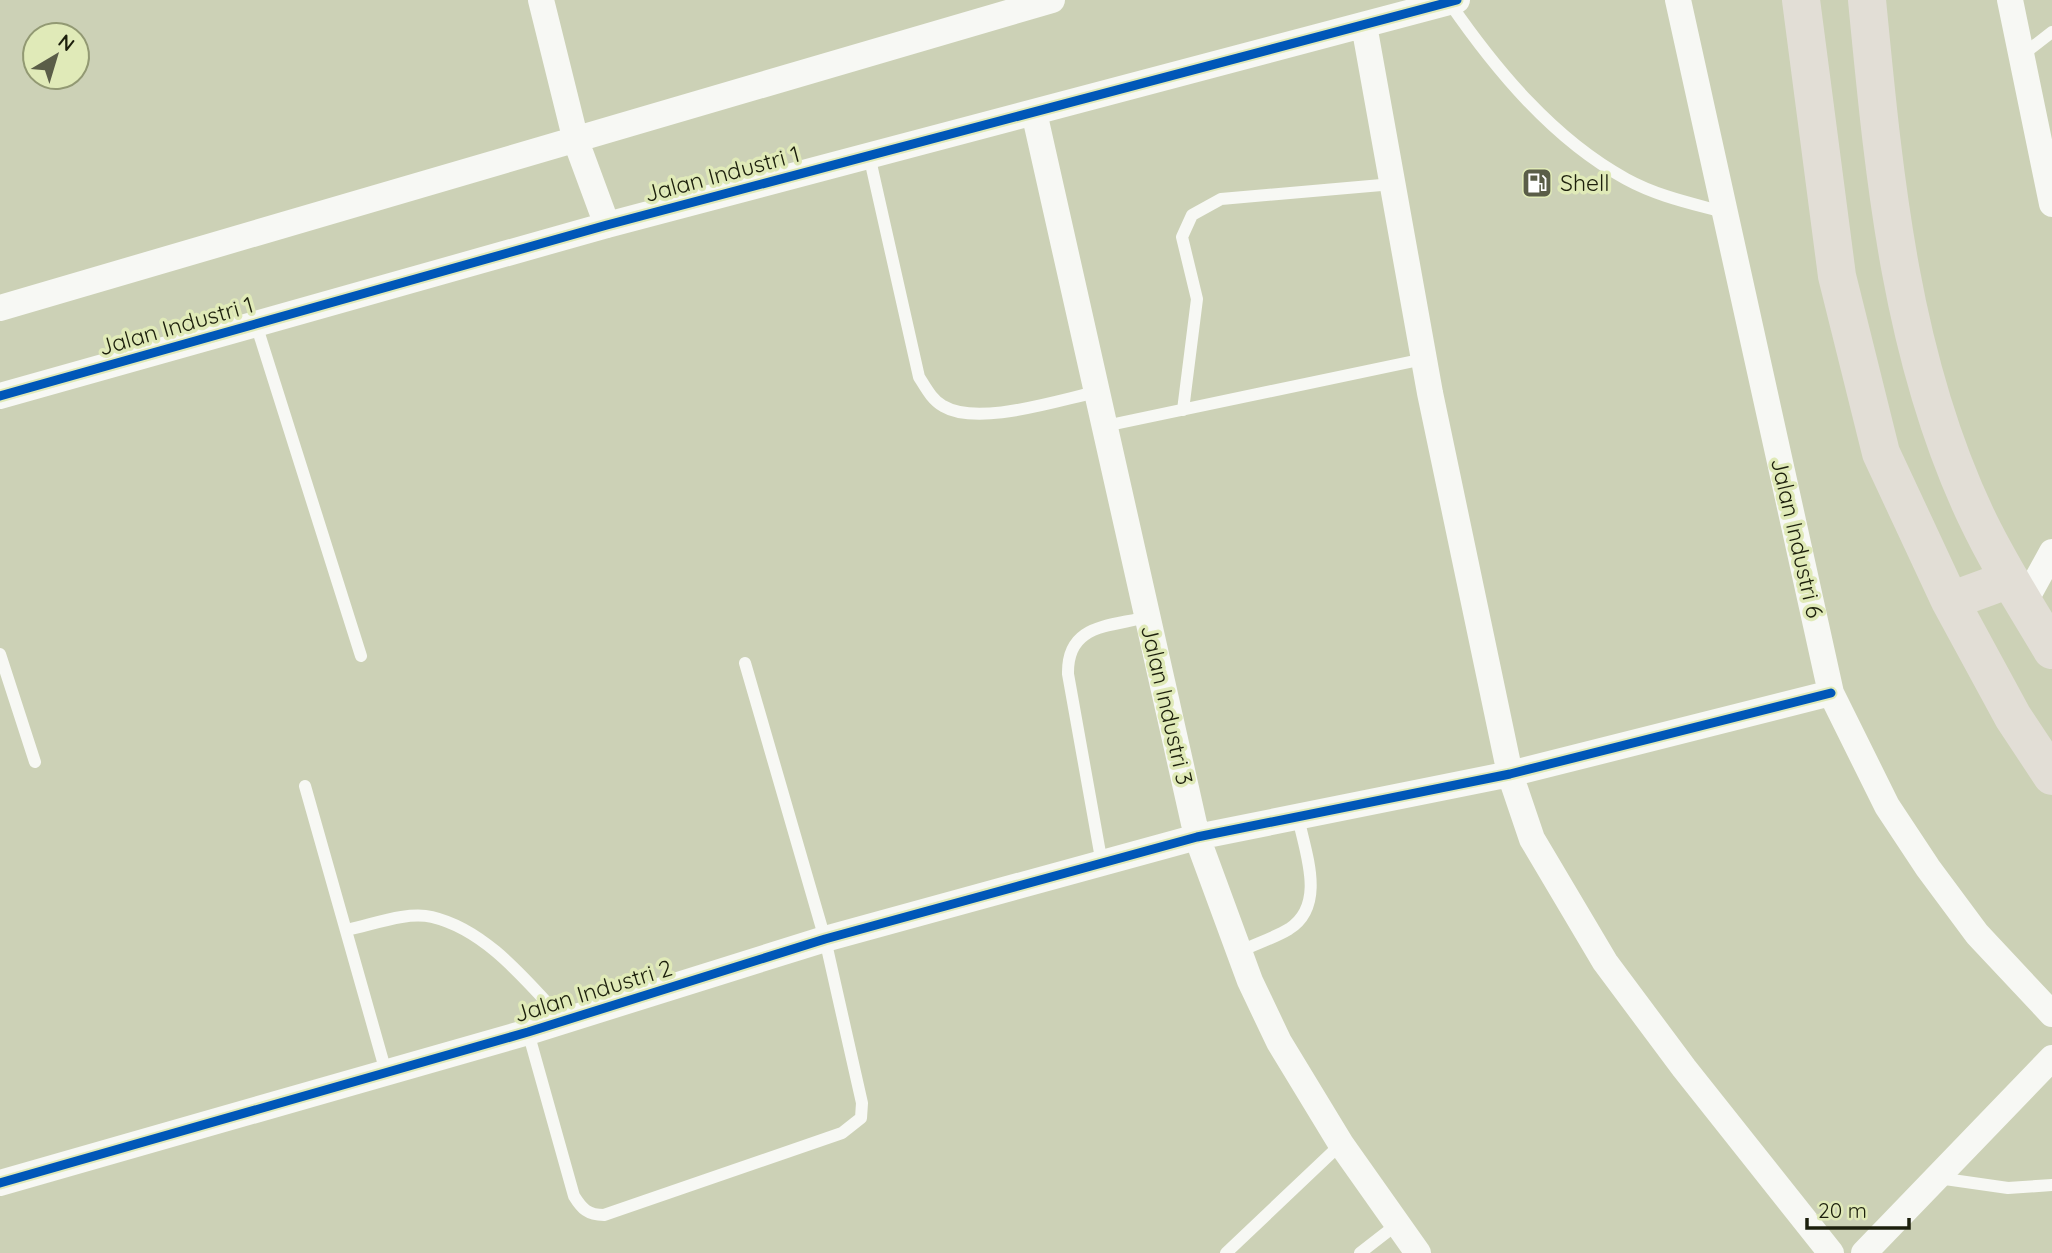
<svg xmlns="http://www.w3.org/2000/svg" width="2052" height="1253" font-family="Quicksand,sans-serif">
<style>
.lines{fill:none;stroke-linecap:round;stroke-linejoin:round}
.service{stroke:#f7f8f4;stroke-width:12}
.minor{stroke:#f7f8f4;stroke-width:26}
.primary{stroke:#e2ded6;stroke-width:38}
.cycleway-casing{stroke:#e0eab8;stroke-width:13}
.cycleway{stroke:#0057b8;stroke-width:9}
.labels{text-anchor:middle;stroke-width:7;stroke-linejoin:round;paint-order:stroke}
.street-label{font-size:23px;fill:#1c1f0c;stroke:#e0eab8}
.poi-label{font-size:23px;fill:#1c1f0c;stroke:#e0eab8;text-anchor:start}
</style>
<rect width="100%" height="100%" fill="#ccd1b6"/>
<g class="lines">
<path class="service" d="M 1449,2 C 1496,70 1553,139 1626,179 C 1657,196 1690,203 1723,212
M 2021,56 L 2052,32
M 869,155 L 919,377 C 926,388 932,400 943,406 C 978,427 1058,400 1097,392
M 256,324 L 361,656
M 1183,410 L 1197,299 L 1182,237 L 1192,215 L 1221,199 L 1393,184
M 1105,426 L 1424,359
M 0,654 L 35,762
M 305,786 L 386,1072
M 1102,864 L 1068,674 C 1067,624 1108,627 1147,617
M 346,930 C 372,925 406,911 432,917 C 487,930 528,983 564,1021
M 1239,952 C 1255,944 1274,938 1289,929 C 1327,905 1305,852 1298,817
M 528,1032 L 574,1196 C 582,1209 588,1215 604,1215 L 842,1133 L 861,1118 L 862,1103 L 825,939 L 745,663
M 1938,1178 L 2008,1188 L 2052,1185
M 1226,1253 L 1341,1144
M 1360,1253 L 1396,1225"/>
<path class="minor" d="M 541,0 L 576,141 L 607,225
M 1678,0 L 1831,693 L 1887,806 L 1928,868 L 1977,934 L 2052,1014
M 2010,0 L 2052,204
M 1364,25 L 1430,393 L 1510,774 L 1532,839 L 1605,962 L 1684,1068 L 1831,1253
M 1034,112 L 1197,837 L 1250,981 L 1279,1042 L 1341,1144 L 1418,1253
M 0,308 L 1052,0
M 0,396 L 607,225 L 1457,0
M 2024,603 L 2052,552
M 0,1183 L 528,1032 L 825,939 L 1197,837 L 1510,774 L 1831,693
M 1864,1253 L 2052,1058"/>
<path class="primary" d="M 1801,0 L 1837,276 L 1881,453 L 1950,601 L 2013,717 L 2052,776
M 1867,0 C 1884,175 1900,355 1976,516 C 1998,563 2026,606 2052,650
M 1950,601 L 2010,579"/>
<g class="cycleway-casing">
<path id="cycleway" d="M 0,396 L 607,225 L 1457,0
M 0,1183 L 528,1032 L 825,939 L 1197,837 L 1510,774 L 1831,693"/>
</g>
<use href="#cycleway" class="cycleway"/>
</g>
<defs>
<g id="fuel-square" transform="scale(1.575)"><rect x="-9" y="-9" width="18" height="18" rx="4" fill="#5a5d48" stroke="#e0eab8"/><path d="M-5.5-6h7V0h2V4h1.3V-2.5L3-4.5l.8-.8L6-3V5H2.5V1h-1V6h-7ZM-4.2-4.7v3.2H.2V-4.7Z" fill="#fff"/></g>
</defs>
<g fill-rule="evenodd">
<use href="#fuel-square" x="1537" y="183"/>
</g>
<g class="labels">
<g class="street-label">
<text transform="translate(722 174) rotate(-15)" y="8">Jalan Industri 1</text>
<text transform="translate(176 326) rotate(-16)" y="8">Jalan Industri 1</text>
<text transform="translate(1797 538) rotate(77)" y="8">Jalan Industri 6</text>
<text transform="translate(1167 705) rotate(77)" y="8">Jalan Industri 3</text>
<text transform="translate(593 991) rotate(-17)" y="8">Jalan Industri 2</text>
</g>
<g class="poi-label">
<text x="1560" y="191">Shell</text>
</g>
</g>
<g transform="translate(56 56) rotate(38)"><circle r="33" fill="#e0eab8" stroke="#929973" stroke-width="2"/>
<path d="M0-5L12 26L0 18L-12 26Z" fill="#5a5d48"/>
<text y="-10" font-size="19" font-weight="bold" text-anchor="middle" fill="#1c1f0c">N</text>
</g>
<path d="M1807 1218v10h102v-10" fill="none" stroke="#1c1f0c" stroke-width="3.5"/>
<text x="1818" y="1218" font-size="21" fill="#1c1f0c" stroke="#e0eab8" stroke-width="5" paint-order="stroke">20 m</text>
</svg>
